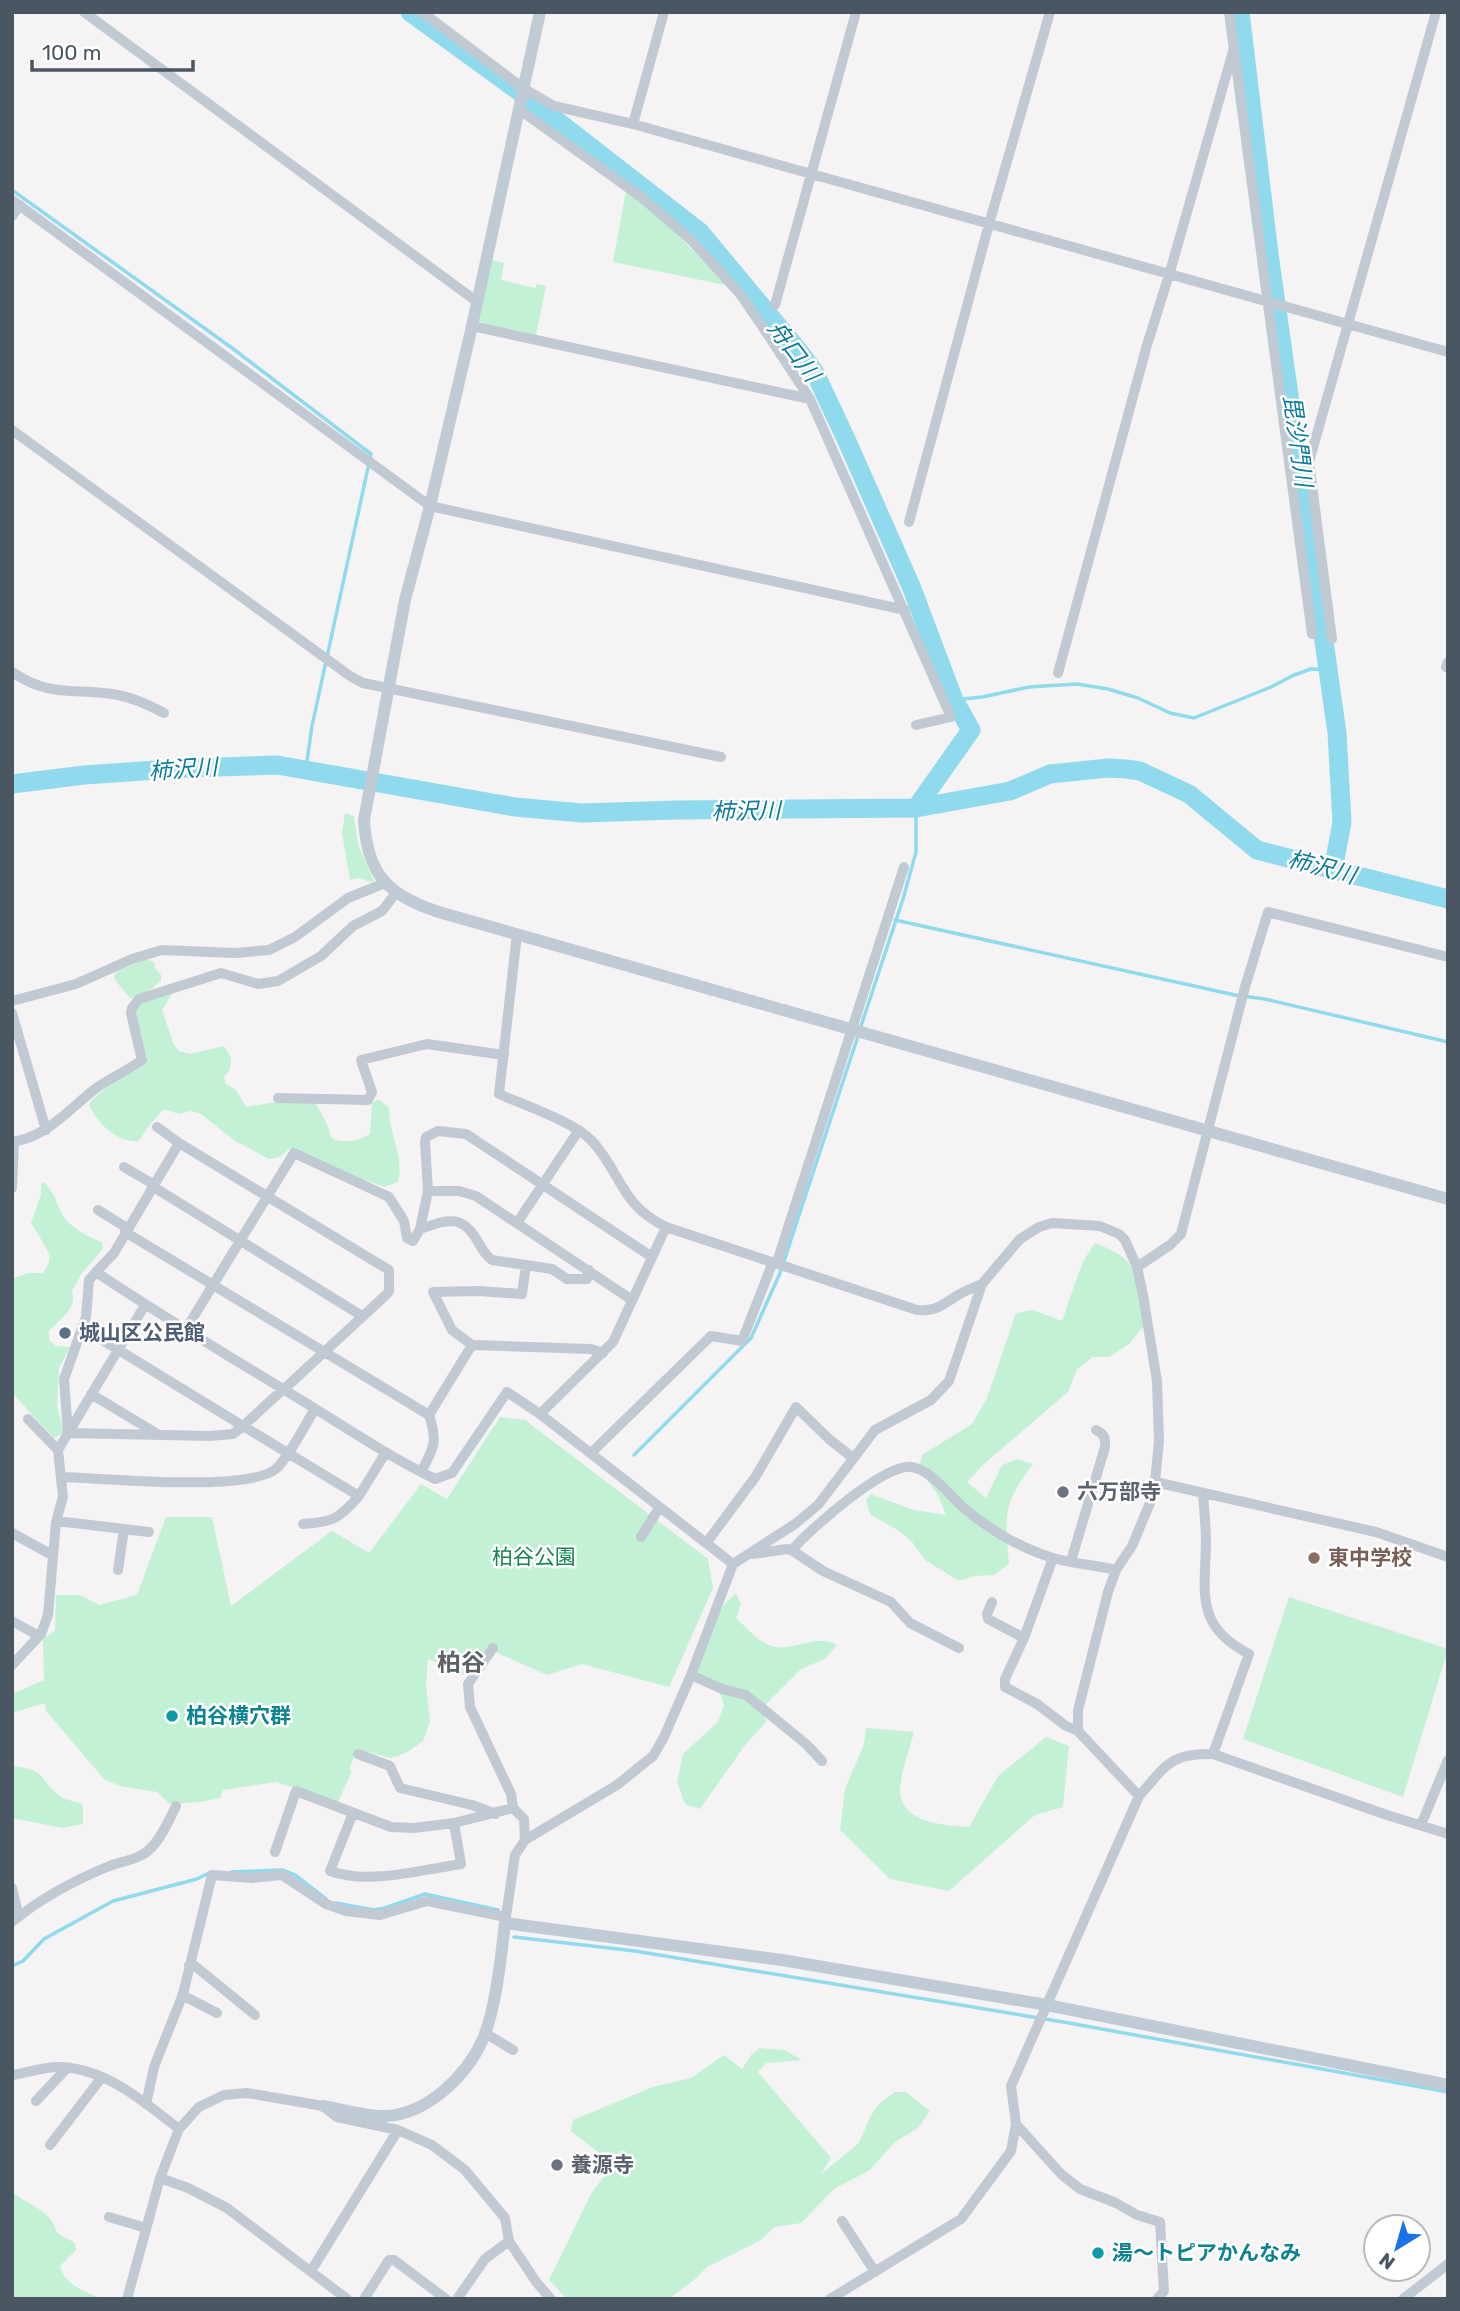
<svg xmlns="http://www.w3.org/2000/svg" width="1460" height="2311" font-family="Rubik,'Noto Sans JP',sans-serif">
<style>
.green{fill:#c3f1d5}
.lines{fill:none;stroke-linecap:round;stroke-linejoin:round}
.stream{stroke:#90daee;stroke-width:3.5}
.river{stroke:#90daee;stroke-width:19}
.street{stroke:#c1cad2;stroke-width:10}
.secondary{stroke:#c1cbd6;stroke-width:12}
.service-dot{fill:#5c6f8a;stroke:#fff;stroke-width:2.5}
.worship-dot{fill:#6b7280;stroke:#fff;stroke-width:2.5}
.education-dot{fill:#8d6e63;stroke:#fff;stroke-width:2.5}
.culture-dot{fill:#0f9aa8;stroke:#fff;stroke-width:2.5}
.labels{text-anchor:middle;stroke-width:5;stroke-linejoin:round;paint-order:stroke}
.service-label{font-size:21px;font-weight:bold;fill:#4e5e75;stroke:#fff;text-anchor:start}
.worship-label{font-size:21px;font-weight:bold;fill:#5b616d;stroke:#fff;text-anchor:start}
.park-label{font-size:21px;fill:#17864f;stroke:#fff}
.education-label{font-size:21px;font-weight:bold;fill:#785e54;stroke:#fff;text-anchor:start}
.culture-label{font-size:21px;font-weight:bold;fill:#0d838f;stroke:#fff;text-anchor:start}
.water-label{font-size:23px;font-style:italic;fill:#0c7c9b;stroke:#fff}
.quarter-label{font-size:24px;font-weight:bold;fill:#5f6368;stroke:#fff}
</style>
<rect width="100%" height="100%" fill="#f5f3f3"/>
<path class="green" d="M 626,191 L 669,226 L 725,283 L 725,285 L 613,262 Z
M 492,260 L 504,263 L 501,280 L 535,288 L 537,284 L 546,286 L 536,335 L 479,322 Z
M 345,813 L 354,816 L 358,845 L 374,881 L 370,882 L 359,878 L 350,880 L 342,833 Z
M 145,959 L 154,962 L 155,968 L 161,975 L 161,981 C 152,988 141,999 130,998 L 115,980 L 114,976 L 118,971 Z
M 173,992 L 162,1010 L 174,1045 L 179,1051 L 190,1054 L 224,1046 L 231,1058 L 230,1069 L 224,1077 L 226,1084 L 236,1090 L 246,1107 L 281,1101 L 314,1102 C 319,1107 331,1130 331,1138 C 345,1144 357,1141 370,1134 L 372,1103 L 379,1099 L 389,1108 C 388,1131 405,1159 398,1182 L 384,1187 C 369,1181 351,1176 336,1169 C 320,1160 307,1152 289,1149 L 280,1157 L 269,1159 L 235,1141 L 201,1114 L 191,1111 L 179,1114 L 164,1109 C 155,1118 145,1130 139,1141 C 116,1143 98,1123 89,1105 L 91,1101 L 124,1073 L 136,1071 L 147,1058 L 135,1010 L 140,1003 Z
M 43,1182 C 54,1190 55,1200 61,1212 C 66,1225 89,1238 102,1242 L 103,1249 L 81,1274 L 72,1291 C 77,1310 61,1318 49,1331 L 49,1340 L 56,1346 L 70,1347 L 59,1368 L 57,1406 L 63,1427 L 63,1433 L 54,1438 L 12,1393 L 12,1279 L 28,1273 L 43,1273 C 46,1268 51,1261 49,1255 C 48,1250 34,1227 31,1223 L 41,1195 L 41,1184 Z
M 1095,1243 C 1107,1248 1119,1252 1128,1262 C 1137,1271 1142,1313 1144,1326 L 1129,1344 L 1109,1357 L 1093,1357 L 1077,1369 L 1068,1392 L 984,1464 L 967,1482 L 986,1498 L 1002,1465 L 1018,1459 L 1033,1464 C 1002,1505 1005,1515 1009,1564 L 994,1575 L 974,1576 L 959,1581 L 925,1560 L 913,1543 L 901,1532 L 871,1515 L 866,1501 L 870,1494 L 914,1510 L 946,1515 L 938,1495 L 919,1469 L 922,1455 L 972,1424 L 987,1398 L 1016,1313 L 1033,1310 L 1062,1321 C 1072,1295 1078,1265 1095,1243 Z
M 500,1417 L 525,1420 L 708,1559 L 713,1588 L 669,1687 L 582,1664 L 547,1675 L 493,1651 L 464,1675 L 428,1659 L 426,1686 L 430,1721 L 423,1741 L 406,1753 L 391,1758 L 357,1749 L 349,1770 L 352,1771 L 338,1802 L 276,1782 L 223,1790 L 220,1798 L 200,1802 L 170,1804 L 157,1792 L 120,1786 L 104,1779 L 46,1711 L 45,1703 L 12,1713 L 12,1694 L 44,1680 L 43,1639 L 55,1631 L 56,1595 L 80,1595 L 99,1605 L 137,1595 L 166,1517 L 212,1517 L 231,1606 L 332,1531 L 369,1553 L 421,1484 L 447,1499 Z
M 736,1593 L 741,1604 L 736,1618 C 747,1628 761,1646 777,1647 C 798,1650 814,1634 837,1645 L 825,1659 L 801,1669 L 762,1708 L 766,1722 L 745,1745 L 700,1809 L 685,1804 L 677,1782 L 683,1754 L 718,1722 L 724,1705 L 718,1687 L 695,1677 C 704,1645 710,1615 736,1593 Z
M 1289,1597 L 1448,1649 L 1403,1797 L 1243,1739 Z
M 866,1728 L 914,1732 C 911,1744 899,1780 900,1792 C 903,1824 945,1825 969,1827 L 998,1776 L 1046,1737 L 1069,1746 L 1063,1807 L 1035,1815 L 949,1891 L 890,1879 L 840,1830 L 845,1789 L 864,1744 Z
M 12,1766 C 48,1770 38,1779 60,1796 C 66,1800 76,1802 83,1804 L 83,1824 L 63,1828 L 12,1818 Z
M 760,2048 L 784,2050 L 802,2060 L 766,2063 L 758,2072 L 831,2158 L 820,2175 L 859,2143 L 870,2117 L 879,2104 L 895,2092 L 906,2092 L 930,2111 L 918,2128 L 895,2142 L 870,2170 L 834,2189 L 801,2223 L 775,2227 L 759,2241 L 707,2267 L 695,2279 L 669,2299 L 567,2299 L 549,2280 L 591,2194 L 613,2164 L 571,2131 L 573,2120 L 653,2087 L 691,2078 L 724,2055 L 742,2069 L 751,2055 Z
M 12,2192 C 29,2206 51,2209 57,2233 L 75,2243 L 76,2250 L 60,2266 C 65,2286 85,2291 102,2299 L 12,2299 Z"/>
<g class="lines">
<path class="stream" d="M 12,190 L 232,348 L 371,454 L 312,726 L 306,768
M 954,700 L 982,697 L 1029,687 L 1077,684 L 1108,689 L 1138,698 L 1170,713 L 1194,718 L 1271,687 L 1294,675 L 1311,669 L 1328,670
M 895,920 L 1235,995 L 1265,999 L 1448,1042
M 860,1029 L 903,899 L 916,852 L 916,808
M 634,1455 L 751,1338 L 780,1273 L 858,1036
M 231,1872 L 282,1870 L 295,1875 L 326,1899
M 336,1903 L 374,1910 L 385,1908 L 425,1894 L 498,1910
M 514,1937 L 635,1951 L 1069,2023 L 1448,2092
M 12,1966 L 23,1961 L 44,1939 L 113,1901 L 197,1879 L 209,1873"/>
<path class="river" d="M 410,12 L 516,89 L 700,232 L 798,350 L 815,373 L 846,439 L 911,586 L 954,700 L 971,730 L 916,808
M 1240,12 L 1269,254 L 1337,733 L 1342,822 L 1333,870
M 12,784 L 84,775 L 186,768 L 277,765 L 515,807 L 582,813 L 677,810 L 916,808 L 1010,791 L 1050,774 L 1108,768 L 1126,769 L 1140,771 L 1189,794 L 1257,850 L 1448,899"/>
<path class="street" d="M 84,12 L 476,301
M 422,12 L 523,88 L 554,106 L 633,124 L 1448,352
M 1229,12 L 1312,634
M 520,110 L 641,197 L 691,240 L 740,294 L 762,326 L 810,399 L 951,717 L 916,725
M 633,124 L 664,12
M 12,200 L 430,506 L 905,610
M 12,216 L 20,205
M 775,305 L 856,12
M 472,326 L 810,399
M 12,430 L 350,676 L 363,683 L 721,757
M 909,522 L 989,224 L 1050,12
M 1332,639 L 1309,462 L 1436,12
M 1446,667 L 1448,662
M 12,672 C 52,699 75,687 118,695 C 134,698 149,705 164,713
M 1058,673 L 1147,345 L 1169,275 L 1234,48
M 517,934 L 499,1094 C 524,1105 574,1122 592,1141 C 621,1172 620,1205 666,1227 L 917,1310 C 934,1312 941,1306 955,1297 C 963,1291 973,1288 982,1284
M 12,1001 L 76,984 L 132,959 L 162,950 L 235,953 L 269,950 L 295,937 L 348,898 L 385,883
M 12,1013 L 46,1130
M 278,1098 L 368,1100 L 372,1092 L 361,1060 L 427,1044 L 504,1055
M 157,1127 L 179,1143
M 12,1142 C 47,1137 68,1110 95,1089 C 110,1078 127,1071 142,1060 L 131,1013 L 132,1008 L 139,999 L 221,973 L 258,984 L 278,981 L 321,956 L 353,926 L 382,911 L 396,893
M 124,1167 L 153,1184
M 152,1186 L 362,1316
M 12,1188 L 14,1142
M 428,1191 L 459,1191 L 476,1196 L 632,1300
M 98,1210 L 127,1228
M 517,1223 L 579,1130
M 420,1229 C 447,1220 462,1213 478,1242 C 482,1249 485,1255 492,1260 L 552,1269 L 567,1279 L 587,1279 L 589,1270
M 125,1232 L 429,1415 C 438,1442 434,1448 421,1472
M 777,1262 L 904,867
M 526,1265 L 522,1294 L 479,1291 L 433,1292 L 452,1330 L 472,1345 L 591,1349 L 603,1353
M 1137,1267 L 1170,1245 L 1181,1234 L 1245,987 L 1268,912 L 1448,957
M 96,1272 L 89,1280 L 86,1317 L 64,1379 L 68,1433 L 210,1436 L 233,1434 L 243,1426 L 99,1338
M 186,1329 L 294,1153 L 389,1197 L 404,1221 L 407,1238 L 413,1241 L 420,1229 L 428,1191 L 425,1142 L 426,1137 L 438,1131 L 466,1134 L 652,1257
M 91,1394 L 159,1435
M 540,1414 L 613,1342 L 666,1227
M 429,1415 L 472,1345
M 28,1419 L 58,1450
M 386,1452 L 359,1496 L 243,1426 C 257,1414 269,1401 283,1390 L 387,1294 L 389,1291 L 389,1270 L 179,1143 L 114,1253 L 96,1272 C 163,1317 232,1358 301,1400 C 345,1427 388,1456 435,1479 L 452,1473 L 507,1392 L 540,1414 L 733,1564
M 591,1453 L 711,1336 L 742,1341 L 773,1262
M 62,1477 C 102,1478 251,1493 277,1468 C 292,1452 303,1428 315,1409
M 1155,1482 L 1376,1532 L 1448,1557
M 1203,1493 C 1204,1509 1206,1526 1206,1542 C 1205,1594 1195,1626 1249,1654 L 1213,1754
M 57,1521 L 149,1532
M 303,1524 C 333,1522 339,1519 359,1496
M 12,1533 L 52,1555
M 641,1537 L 659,1508
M 707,1542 L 756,1476 L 796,1407 L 829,1439 L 853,1458
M 792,1550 C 810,1529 885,1463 912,1467 C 930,1469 952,1498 965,1509 C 990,1530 1022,1549 1053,1558 C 1074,1564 1096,1565 1116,1570
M 753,1554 L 787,1549 L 793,1551 L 823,1571 L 891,1602 L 910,1623 L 959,1648
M 1053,1558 L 1024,1638 L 1005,1679 L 1005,1687 L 1037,1704 L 1066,1726 L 1078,1731 L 1139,1796
M 1071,1561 L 1105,1447 C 1106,1438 1104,1434 1096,1430
M 118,1570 L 124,1529
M 992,1602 L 987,1614 L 988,1619 L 1024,1638
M 12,1621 L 39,1636
M 493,1648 L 468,1684 L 470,1707 L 511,1794 L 513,1808
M 12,1665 L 41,1634 L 48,1615 L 56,1522 L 63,1497 L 58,1450 L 145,1305
M 691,1675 L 722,1689 L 746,1695 L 806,1744 L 822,1761
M 358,1754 L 390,1766 L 400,1788 L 472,1805 L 496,1814
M 454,1823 L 513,1808 L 524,1819 L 525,1840
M 1421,1825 L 1448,1760
M 275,1852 L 296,1791 L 391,1827 L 414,1828 L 454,1823 L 461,1864 C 421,1870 368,1885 330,1871 L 353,1813
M 12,1888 L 19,1917
M 12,1922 C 40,1899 73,1881 107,1867 C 121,1861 140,1860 151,1848 C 162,1837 169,1820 176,1806
M 505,1923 L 515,1855 L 525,1840 L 617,1785 L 653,1756 L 664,1737 L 691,1675 L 733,1564 L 795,1524 L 818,1505 L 875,1430 L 931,1400 L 949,1381 L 982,1284 L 1020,1239 L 1039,1227 L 1052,1223 L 1100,1226 L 1119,1234 L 1125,1240 L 1137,1267 L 1143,1295 L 1157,1381 L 1159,1441 L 1155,1482 L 1150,1503 L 1132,1546 L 1116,1570 L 1108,1592 L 1078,1710 L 1078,1731
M 189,1965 L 195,1966 L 255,2015
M 182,1995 L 217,2013
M 485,2033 L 513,2050
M 12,2075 C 28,2073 44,2066 61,2067 C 107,2069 144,2102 179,2129
M 36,2101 L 67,2068
M 146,2104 L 154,2067 L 183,1994 L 212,1875 L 252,1878 L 282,1875 L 326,1904 L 346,1911 L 380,1915 L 427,1901 L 506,1917
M 1016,2124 L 1061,2174 L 1080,2189 L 1116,2203 L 1137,2215 L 1160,2222 L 1164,2291 L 1157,2299
M 50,2145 L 102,2077
M 160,2178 L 188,2188 L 227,2208 L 347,2299
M 109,2217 L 146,2228
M 842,2221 L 875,2272
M 311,2271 L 398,2130
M 127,2299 L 160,2178 L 179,2129 L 199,2107 L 224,2095 L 247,2093 L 323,2106 L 337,2117 L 398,2130 L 432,2145 L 465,2170 L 505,2218 L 509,2241 L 537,2283 L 551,2299
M 364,2299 L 389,2260 L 394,2260 L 446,2299
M 457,2299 L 485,2259 L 509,2241
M 830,2299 L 961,2219 L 1011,2151 L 1016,2124 L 1011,2086 L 1139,1796 C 1166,1766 1169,1753 1213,1754 L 1384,1814 L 1448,1834
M 1403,2299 L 1448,2264"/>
<path class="secondary" d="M 540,12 L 472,326 L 430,506 L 405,600 L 364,820 C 367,876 390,897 442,913 L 1448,1199
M 323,2106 C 342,2109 368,2117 386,2116 C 428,2114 467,2075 483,2039 C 496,2008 501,1957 505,1923 L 782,1960 L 1047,2005 L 1448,2085"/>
</g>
<circle class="service-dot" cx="65" cy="1333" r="7"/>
<g class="worship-dot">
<circle cx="1063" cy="1492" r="7"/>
<circle cx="557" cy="2165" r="7"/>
</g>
<circle class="education-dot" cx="1314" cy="1558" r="7"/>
<g class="culture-dot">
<circle cx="172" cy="1716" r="7"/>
<circle cx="1098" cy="2253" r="7"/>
</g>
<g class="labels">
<g class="service-label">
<text x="79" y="1340">城山区公民館</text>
</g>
<g class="worship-label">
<text x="1077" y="1499">六万部寺</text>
<text x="571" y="2172">養源寺</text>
</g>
<g class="park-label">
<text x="534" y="1564">柏谷公園</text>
</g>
<g class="education-label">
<text x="1328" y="1565">東中学校</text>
</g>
<g class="culture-label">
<text x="186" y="1723">柏谷横穴群</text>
<text x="1112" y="2260">湯～トピアかんなみ</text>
</g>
<g class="water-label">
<text transform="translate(794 351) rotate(53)" y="8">舟口川</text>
<text transform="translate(1298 441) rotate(82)" y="8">毘沙門川</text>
<text transform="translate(183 769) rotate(-4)" y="8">柿沢川</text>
<text transform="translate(746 811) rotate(-1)" y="8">柿沢川</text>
<text transform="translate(1322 867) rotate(15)" y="8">柿沢川</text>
</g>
<g class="quarter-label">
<text x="461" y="1671">柏谷</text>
</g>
</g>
<rect width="1460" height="2311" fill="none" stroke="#4a5661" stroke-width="28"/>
<g transform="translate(1397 2248) rotate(217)"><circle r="33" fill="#ffffff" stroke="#b7bbc0" stroke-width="2"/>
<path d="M0-5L12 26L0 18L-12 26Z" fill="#1a73e8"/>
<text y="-10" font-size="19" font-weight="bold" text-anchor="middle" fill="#4a5661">N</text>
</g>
<path d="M32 60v10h161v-10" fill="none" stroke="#4a5661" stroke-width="3.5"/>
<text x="42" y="60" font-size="21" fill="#4a5661" stroke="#ffffff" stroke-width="5" paint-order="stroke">100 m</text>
</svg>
